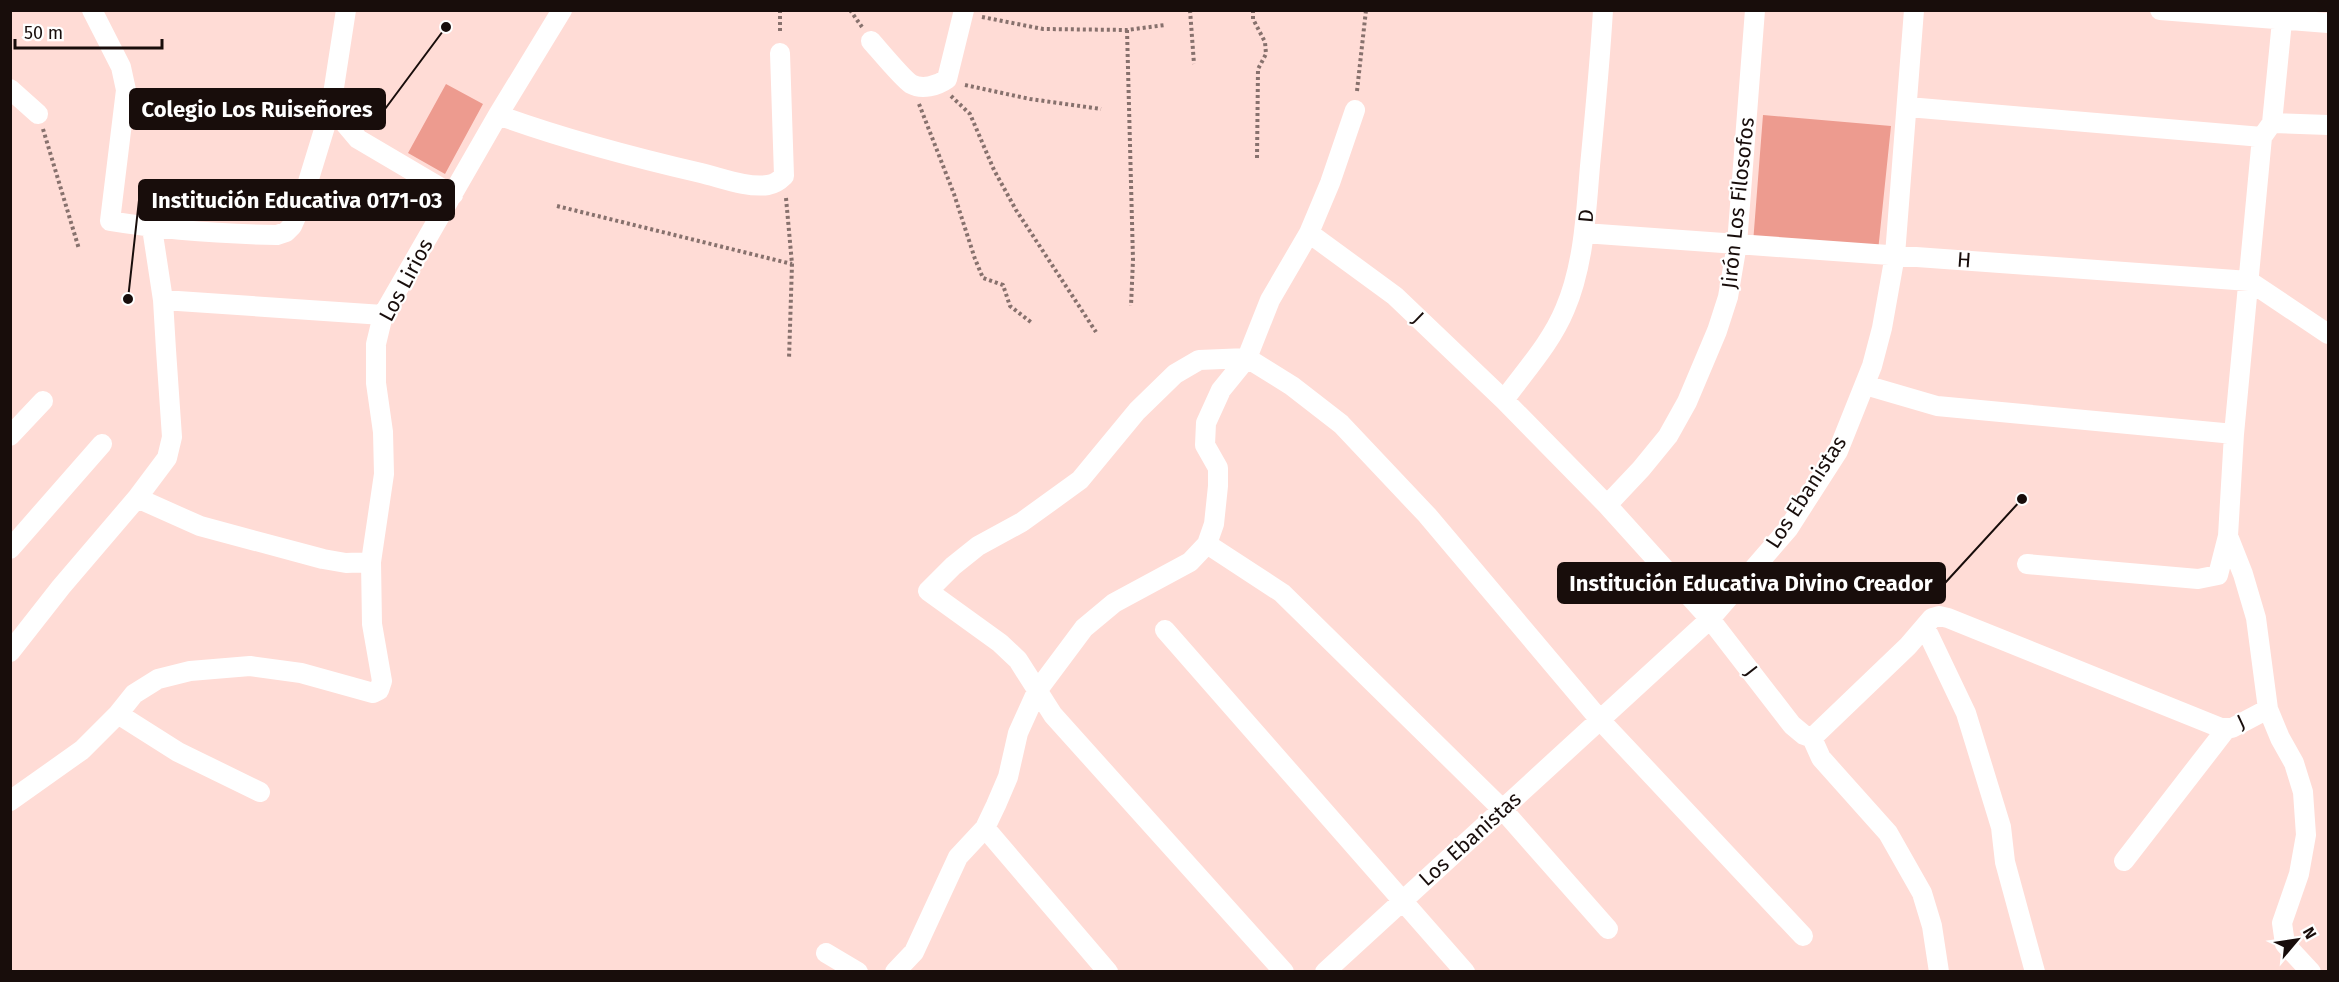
<svg xmlns="http://www.w3.org/2000/svg" width="2339" height="982" font-family="'Fira Sans',sans-serif">
<style>
.green{fill:#ed9b8f}
.lines{fill:none;stroke-linecap:round;stroke-linejoin:round}
.path{stroke:#87716d;stroke-width:4;stroke-dasharray:3 3;stroke-linecap:butt}
.minor{stroke:#fff;stroke-width:20}
.labels{text-anchor:middle;stroke-width:4.5;stroke-linejoin:round;paint-order:stroke}
.street-label{font-size:21px;fill:#180d0b;stroke:#fff}
.leader{fill:none;stroke:#180d0b;stroke-width:2}
.callout-dot{fill:#180d0b;stroke:#fff;stroke-width:2}
.callout{fill:#180d0b;stroke:#180d0b;stroke-width:2}
.callout-label{font-size:22px;text-anchor:middle;font-weight:bold;fill:#fff}
</style>
<rect width="100%" height="100%" fill="#ffdcd6"/>
<path class="green" d="M 446,84 L 483,104 L 445,174 L 408,153 Z
M 1763,115 L 1891,126 L 1878,251 L 1753,243 Z"/>
<g class="lines">
<path class="path" d="M 780,10 L 780,34
M 850,10 L 862,27
M 1190,10 L 1194,64
M 1253,10 L 1253,19 L 1265,42 L 1266,54 L 1258,69 L 1257,159
M 982,17 L 1043,29 L 1127,30 L 1165,25
M 1127,30 L 1133,260 L 1131,306
M 965,85 L 1030,99 L 1101,109
M 1357,91 L 1366,10
M 951,96 L 970,114 L 994,170 L 1016,210 L 1096,332
M 919,104 L 954,194 L 975,259 L 983,278 L 1003,285 L 1010,306 L 1032,323
M 43,129 L 79,249
M 786,198 L 792,264 L 789,359
M 557,206 L 792,264"/>
<path class="minor" d="M 92,10 L 121,67 L 126,90 L 110,221 C 165,230 221,234 277,235 L 286,232 L 292,226 L 300,208 L 331,107 L 346,10
M 2160,10 L 2328,23
M 871,41 C 879,50 903,79 911,84 C 922,90 937,86 947,79 L 964,10
M 10,89 L 38,114
M 331,107 L 358,139 L 453,195
M 1908,107 L 2262,137
M 498,115 C 564,139 632,157 701,173 C 722,178 747,188 768,185 C 775,184 779,181 784,176 L 780,53
M 2272,123 L 2328,125
M 1309,233 L 1395,296 L 1504,400 L 1607,505 L 1710,619 L 1792,725 L 1804,735 L 1812,738
M 1584,233 L 2249,281 L 2328,334
M 163,300 L 383,315
M 1865,385 L 1937,406 L 2234,434
M 1504,400 C 1525,371 1551,343 1565,309 C 1584,265 1586,213 1590,166 C 1595,114 1600,62 1603,10
M 10,436 L 43,401
M 137,498 L 200,526 L 323,559 L 346,563 L 371,562
M 1607,505 L 1641,469 L 1668,436 L 1687,402 L 1717,331 L 1728,297 L 1737,244 L 1755,10
M 2228,536 L 2243,574 L 2256,618 L 2268,709 L 2280,738 L 2294,763 L 2303,792 L 2306,835 L 2299,874 L 2282,923 L 2285,944 L 2311,972
M 1207,544 L 1282,593 L 1503,810 L 1608,929
M 10,549 L 102,444
M 2027,564 L 2198,579 L 2218,575 L 2228,536 L 2234,434 L 2262,137 L 2272,123 L 2282,21
M 1925,627 L 1966,713 L 2001,827 L 2005,862 L 2035,972
M 1165,630 L 1465,972
M 10,652 L 61,587 L 137,498 L 167,458 L 172,437 L 166,350 L 163,300 L 152,228
M 118,714 L 178,752 L 260,792
M 1812,738 L 1908,646 L 1932,618 L 1939,616 L 1948,618 L 2221,728 L 2232,728 L 2268,709
M 1812,738 L 1821,758 L 1888,833 L 1922,893 L 1932,926 L 1939,972
M 10,801 L 82,750 L 118,714 L 134,694 L 158,679 L 190,671 L 250,666 L 301,673 L 373,693 L 379,690 L 382,681 L 372,624 L 371,562 L 384,474 L 383,432 L 376,383 L 376,344 L 383,315 L 498,115 L 562,10
M 985,828 L 1108,972
M 2124,861 L 2227,728
M 826,953 L 858,972
M 895,972 L 914,952 L 958,857 L 985,828 L 996,805 L 1008,777 L 1018,733 L 1037,691 L 1084,628 L 1114,603 L 1190,562 L 1207,544 L 1214,524 L 1218,486 L 1218,468 L 1205,445 L 1206,423 L 1221,390 L 1247,358 L 1270,300 L 1309,233 L 1330,183 L 1355,110
M 1284,972 L 1053,715 L 1018,660 L 1000,643 L 928,591 L 953,566 L 978,546 L 1022,522 L 1080,480 L 1137,411 L 1175,374 L 1199,360 L 1247,358 L 1292,386 L 1341,424 L 1427,515 L 1600,720 L 1803,936
M 1325,972 L 1710,619 L 1788,529 L 1838,451 L 1872,366 L 1882,328 L 1895,255 L 1914,10"/>
</g>
<g class="labels">
<g class="street-label">
<text transform="translate(1738 203) rotate(-84)" y="7">Jirón Los Filosofos</text>
<text transform="translate(1586 216) rotate(-85)" y="7">D</text>
<text transform="translate(1964 260) rotate(4)" y="7">H</text>
<text transform="translate(406 280) rotate(-62)" y="7">Los Lirios</text>
<text transform="translate(1418 318) rotate(44)" y="7">J</text>
<text transform="translate(1806 492) rotate(-57)" y="7">Los Ebanistas</text>
<text transform="translate(1751 671) rotate(52)" y="7">J</text>
<text transform="translate(2241 722) rotate(-25)" y="7">J</text>
<text transform="translate(1470 839) rotate(-42)" y="7">Los Ebanistas</text>
</g>
</g>
<path class="leader" d="M446 27L385 109M128 299L139 200M2022 499L1945 583"/>
<g class="callout-dot">
<circle cx="446" cy="27" r="6"/>
<circle cx="128" cy="299" r="6"/>
<circle cx="2022" cy="499" r="6"/>
</g>
<g class="callout">
<rect x="130" y="89" width="255" height="40" rx="6"/>
<rect x="139" y="180" width="315" height="40" rx="6"/>
<rect x="1558" y="563" width="387" height="40" rx="6"/>
</g>
<g class="callout-label">
<text x="257" y="117">Colegio Los Ruiseñores</text>
<text x="297" y="208">Institución Educativa 0171-03</text>
<text x="1751" y="591">Institución Educativa Divino Creador</text>
</g>
<rect width="2339" height="982" fill="none" stroke="#180d0b" stroke-width="24"/>
<g transform="translate(2297 940) rotate(61)" stroke="#ffffff" stroke-width="4.5" paint-order="stroke">
<path d="M0-4.5L10 22L0 15L-10 22Z" fill="#180d0b"/>
<text y="-9" font-size="16" font-weight="bold" text-anchor="middle" fill="#180d0b">N</text>
</g>
<path d="M15 39v9h147v-9" fill="none" stroke="#180d0b" stroke-width="3"/>
<text x="24" y="39" font-size="18" fill="#180d0b" stroke="#ffffff" stroke-width="4.5" paint-order="stroke">50 m</text>
</svg>
